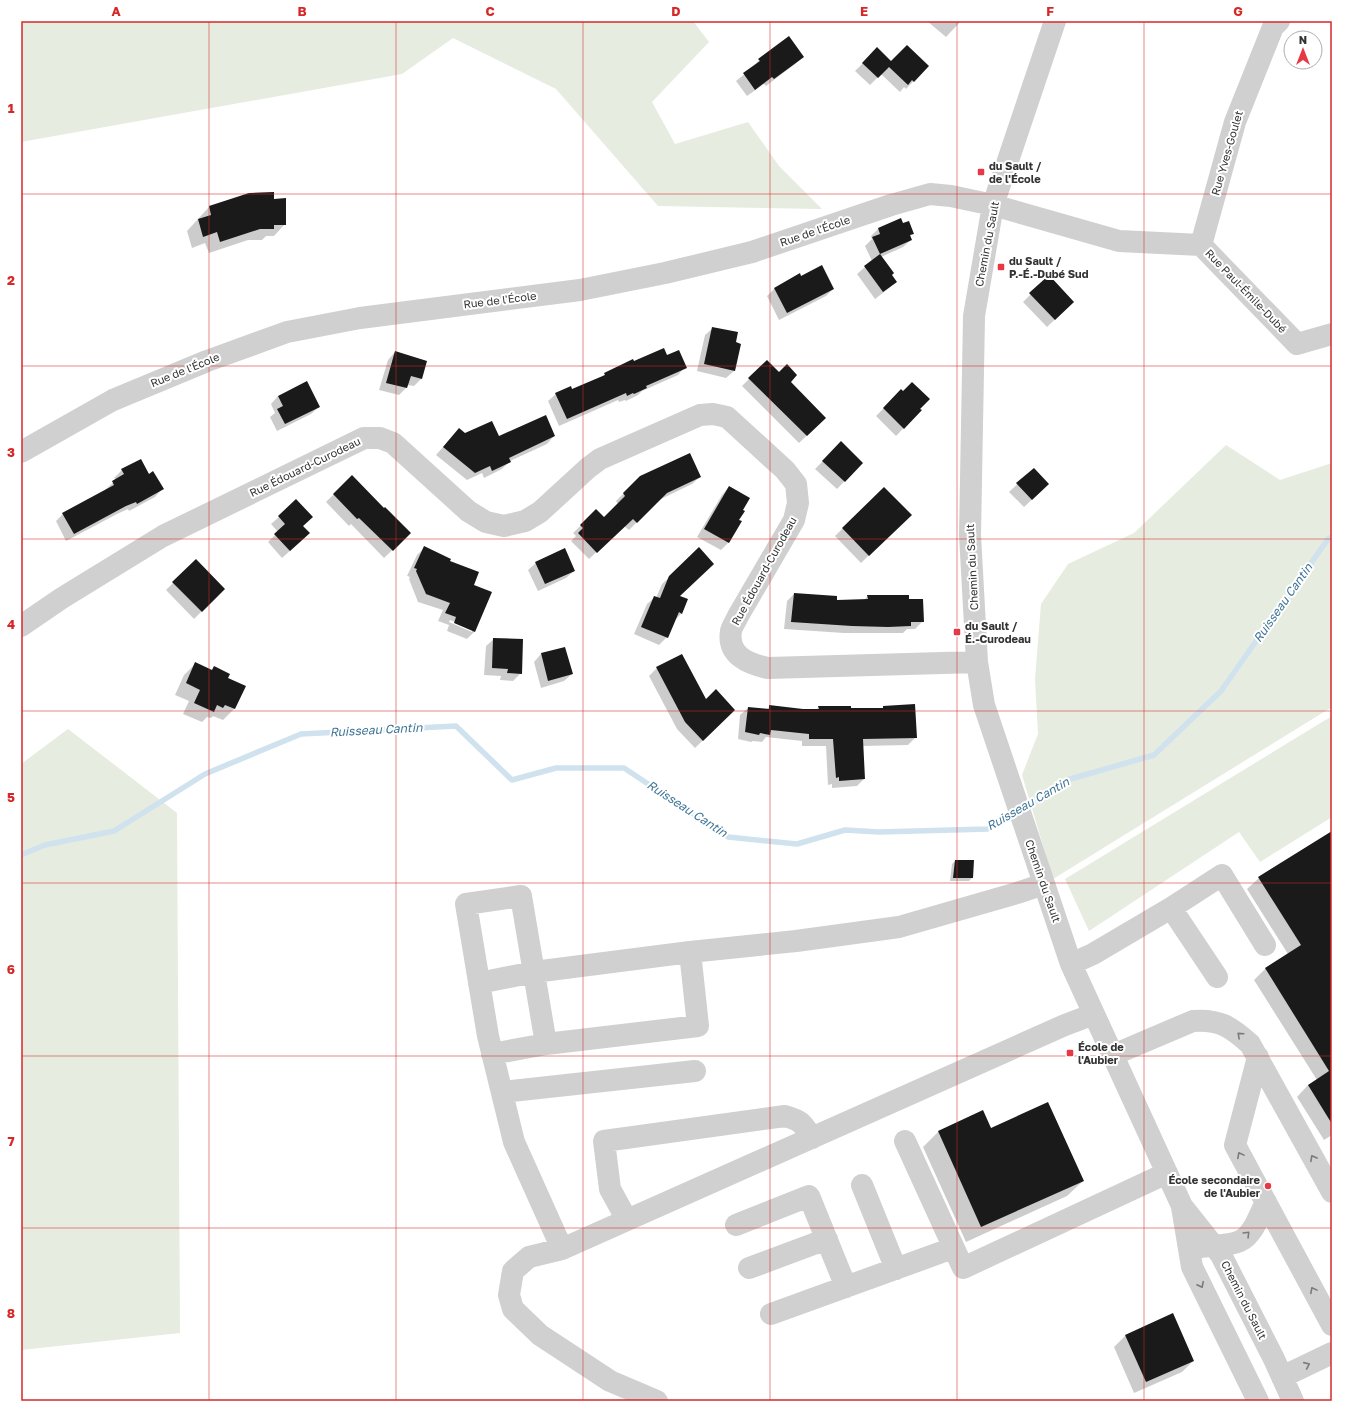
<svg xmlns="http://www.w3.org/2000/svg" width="1353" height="1422" font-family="'Golos Text',sans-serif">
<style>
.green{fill:#e6ecdf}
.shadow{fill:#0003;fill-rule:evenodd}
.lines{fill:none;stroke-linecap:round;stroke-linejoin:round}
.stream{stroke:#cfe2ee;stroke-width:5.5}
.building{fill:#1a1a1a}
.minor{stroke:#d0d0d0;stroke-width:22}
.oneway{stroke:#7a7a7a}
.grid{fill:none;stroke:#d62828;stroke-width:1;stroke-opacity:0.55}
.poi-dot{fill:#e63946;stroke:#fff;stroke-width:1.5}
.labels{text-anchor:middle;stroke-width:4;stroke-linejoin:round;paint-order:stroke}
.street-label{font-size:11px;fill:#333;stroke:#fff}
.poi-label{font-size:11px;font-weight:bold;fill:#333;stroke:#fff;text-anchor:start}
.water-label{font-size:12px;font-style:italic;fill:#3f7597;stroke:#fff}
.neatline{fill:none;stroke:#d62828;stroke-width:1.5}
.grid-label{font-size:13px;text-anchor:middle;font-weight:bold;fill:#d62828}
</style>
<rect width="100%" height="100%" fill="#fff"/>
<path class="green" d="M 21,21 L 693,21 L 709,42 L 652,102 L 675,144 L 748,122 L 779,166 L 822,209 L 658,206 L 556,89 L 453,38 L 402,74 L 21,142 Z
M 1226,445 L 1280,480 L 1332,463 L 1332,707 L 1053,879 L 1022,775 L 1038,734 L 1035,679 L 1041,604 L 1068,564 L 1134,533 Z
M 1332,716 L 1332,817 L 1260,862 L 1239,832 L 1089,931 L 1065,879 Z
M 68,729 L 177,813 L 180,1333 L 21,1350 L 21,764 Z"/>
<path class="shadow" d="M 927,21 L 961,21 L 946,37 Z
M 870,56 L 891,62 L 928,66 L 906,89 L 904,87 L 900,92 L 881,74 L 870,85 L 855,71 Z
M 803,57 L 795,64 L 766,86 L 764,84 L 747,96 L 736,81 L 752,68 L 759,60 Z
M 250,194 L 285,224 L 274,236 L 266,236 L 262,240 L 248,240 L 209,253 L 205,243 L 192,248 L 187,231 L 209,207 Z
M 903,224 L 913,233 L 909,237 L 911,240 L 903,247 L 881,257 L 896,282 L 888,289 L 875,299 L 857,274 L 872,261 L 865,246 L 872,239 L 871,236 L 878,229 Z
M 800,277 L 833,289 L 826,296 L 779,320 L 767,296 L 774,289 Z
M 1048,277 L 1065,310 L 1047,327 L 1023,302 Z
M 713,328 L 734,371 L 726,378 L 697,371 L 705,335 Z
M 395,352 L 426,361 L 421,379 L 414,386 L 407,385 L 406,388 L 399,395 L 379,390 L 388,360 Z
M 666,356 L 685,367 L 678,375 L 642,391 L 638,395 L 626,401 L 625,400 L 619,402 L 618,400 L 559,426 L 548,401 L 556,394 L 571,390 L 601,378 L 605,374 L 633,363 Z
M 767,361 L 790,382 L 825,418 L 799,443 L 742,386 Z
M 901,391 L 921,410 L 896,436 L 876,416 Z
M 278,396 L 319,407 L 311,414 L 277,431 L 270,417 L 275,413 L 271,404 Z
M 459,429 L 465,434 L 499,438 L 554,436 L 547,444 L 510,461 L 502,469 L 484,478 L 482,473 L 467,480 L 436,455 Z
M 841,443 L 862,463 L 837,489 L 815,469 Z
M 1033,469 L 1040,492 L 1024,507 L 1009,492 Z
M 122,470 L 149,475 L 162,489 L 155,497 L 129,511 L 128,509 L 117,514 L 66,541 L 56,521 L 63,514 L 105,491 L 105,490 L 116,480 L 114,478 Z
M 352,476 L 384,510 L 410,533 L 384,558 L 351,524 L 349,526 L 326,502 Z
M 640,477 L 700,477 L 692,484 L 659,500 L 629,530 L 624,526 L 589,559 L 571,541 L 576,536 L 573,533 L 596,511 L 604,519 L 618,504 L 616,501 Z
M 729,487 L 738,520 L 740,521 L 728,543 L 721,550 L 697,537 L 722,495 Z
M 884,488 L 910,515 L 861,563 L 835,536 Z
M 279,517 L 312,517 L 302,527 L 301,541 L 282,558 L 268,542 L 278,532 L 271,524 Z
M 424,548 L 449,561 L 473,585 L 475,631 L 467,639 L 447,631 L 449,625 L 438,621 L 443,610 L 418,602 L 409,579 L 410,577 L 407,576 L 417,555 ZM 450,620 L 472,629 L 472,632 L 449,622 Z
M 699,549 L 679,596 L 682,613 L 674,621 L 667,637 L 659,645 L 634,634 L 647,604 L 655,597 L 656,598 L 662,584 Z
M 196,560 L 224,589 L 194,619 L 166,590 Z
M 536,563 L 574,571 L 566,578 L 538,591 L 528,570 Z
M 794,594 L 836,601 L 864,600 L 868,596 L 908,600 L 923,621 L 915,629 L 907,629 L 903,633 L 844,633 L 784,629 L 787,601 Z
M 494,639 L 521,673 L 513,681 L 500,680 L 501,676 L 484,675 L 486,646 Z
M 565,648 L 572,674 L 564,681 L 541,688 L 534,662 L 541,654 Z
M 195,664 L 211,671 L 215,667 L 227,678 L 244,686 L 234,709 L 223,720 L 213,716 L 211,718 L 207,717 L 202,722 L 183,714 L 189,701 L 175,695 L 184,675 Z
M 657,668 L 706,700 L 734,710 L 695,748 L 677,729 L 649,676 Z
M 770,706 L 803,710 L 816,710 L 819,707 L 850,709 L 882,709 L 884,707 L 916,737 L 908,745 L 862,746 L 864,779 L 857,786 L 832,788 L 832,784 L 828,785 L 826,746 L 802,746 L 802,741 L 766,737 L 762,742 L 753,741 L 751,742 L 738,739 L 740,715 L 748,708 L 766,710 Z
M 1332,832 L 1332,1135 L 1324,1140 L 1297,1097 L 1308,1085 L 1317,1080 L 1254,980 L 1265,969 L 1288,954 L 1247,889 L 1259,878 Z
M 955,861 L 972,878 L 969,881 L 950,881 L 952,864 Z
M 983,1112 L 991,1129 L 1083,1181 L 1067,1196 L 966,1242 L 923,1147 L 938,1132 Z
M 1125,1336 L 1193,1361 L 1182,1372 L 1134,1393 L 1114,1347 Z"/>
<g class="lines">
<path class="stream" d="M 1022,808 L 1067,780 L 1154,755 L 1221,691 L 1328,539 L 1332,537
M 21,855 L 45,845 L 114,831 L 205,774 L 301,734 L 456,726 L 512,780 L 556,768 L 624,768 L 728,837 L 797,844 L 845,830 L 879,832 L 988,829 L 1015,812"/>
</g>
<path class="building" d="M 789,36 L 804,57 L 774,79 L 772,77 L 755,90 L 743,73 L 760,61 L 758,59 Z
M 907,45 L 929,66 L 914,82 L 912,80 L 908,85 L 889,67 L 878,78 L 862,63 L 877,47 L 891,61 Z
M 274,192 L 274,199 L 286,198 L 286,225 L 274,225 L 274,229 L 260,229 L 220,242 L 217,232 L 203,237 L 198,219 L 211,215 L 209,206 L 249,193 Z
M 901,218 L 903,223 L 909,221 L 914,234 L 910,235 L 912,240 L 880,254 L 894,273 L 892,275 L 897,282 L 883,292 L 864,266 L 880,254 L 872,237 L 880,234 L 878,228 Z
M 822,265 L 834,289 L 787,313 L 774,288 L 800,273 L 801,276 Z
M 1049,275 L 1074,302 L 1055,320 L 1029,293 Z
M 712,327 L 738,332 L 736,342 L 741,344 L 735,371 L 704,364 Z
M 664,348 L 667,355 L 679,350 L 687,368 L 646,386 L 647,388 L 634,394 L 633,393 L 627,396 L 626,393 L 567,419 L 555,393 L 571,386 L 572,389 L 605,375 L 604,373 L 633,359 L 634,361 Z
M 395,351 L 427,361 L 422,379 L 411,376 L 407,388 L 386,383 Z
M 767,360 L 779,372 L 787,364 L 797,375 L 791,382 L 826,418 L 807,436 L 748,378 Z
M 307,381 L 320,407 L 285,424 L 277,409 L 283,406 L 278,396 Z
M 912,382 L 930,399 L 920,409 L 922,410 L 904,429 L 883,408 L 901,389 L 903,391 Z
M 546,415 L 555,436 L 509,458 L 511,462 L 492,471 L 490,466 L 475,473 L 443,447 L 459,428 L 465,433 L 492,421 L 499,436 Z
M 841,441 L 863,463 L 845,482 L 822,461 Z
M 690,453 L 701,477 L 667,493 L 657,503 L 655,502 L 657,503 L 637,523 L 633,519 L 597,553 L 578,533 L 583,528 L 580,525 L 596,509 L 604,517 L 625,496 L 623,493 L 640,476 Z
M 141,459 L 149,474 L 153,471 L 164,489 L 137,504 L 136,502 L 126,506 L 74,534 L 62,513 L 114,485 L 112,481 L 124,474 L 121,469 Z
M 1034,468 L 1049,484 L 1032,500 L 1016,483 Z
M 352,475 L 384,508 L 385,507 L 411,533 L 393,551 L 359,518 L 357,519 L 333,494 Z
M 729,486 L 750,498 L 743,510 L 745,511 L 739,520 L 742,521 L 729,543 L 704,529 Z
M 884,487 L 912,515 L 869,556 L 842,528 Z
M 296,499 L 313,517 L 303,526 L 310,533 L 290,551 L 274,534 L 285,524 L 278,516 Z
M 424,546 L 451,559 L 450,561 L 479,572 L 474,585 L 492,592 L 475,632 L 454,623 L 456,617 L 445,613 L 450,603 L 426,594 L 416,571 L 417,569 L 414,568 Z
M 699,547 L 714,564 L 680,596 L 688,599 L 682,614 L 679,612 L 668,638 L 641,627 L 654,596 L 660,598 L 669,576 Z
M 565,548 L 575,571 L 545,584 L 535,562 Z
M 196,559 L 225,589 L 202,612 L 172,582 Z
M 794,593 L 837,596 L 837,600 L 868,599 L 867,595 L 909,595 L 909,599 L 923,599 L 924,622 L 911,622 L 911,626 L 888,627 L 852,626 L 791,622 Z
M 493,638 L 523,639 L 522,674 L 507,673 L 508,669 L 492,668 Z
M 565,647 L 573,674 L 548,681 L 541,653 Z
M 682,654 L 706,699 L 716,689 L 735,710 L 703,741 L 685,722 L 656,667 Z
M 195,662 L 212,670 L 214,666 L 230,674 L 228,678 L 246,686 L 235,709 L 225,705 L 223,708 L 217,705 L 214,712 L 194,703 L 200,690 L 186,683 Z
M 915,704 L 917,738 L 863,739 L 865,779 L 839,781 L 839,777 L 836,778 L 833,739 L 809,739 L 809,734 L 771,730 L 770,735 L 760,733 L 759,735 L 745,732 L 748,707 L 769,709 L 769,705 L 803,709 L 819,709 L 818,706 L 851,706 L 851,708 L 883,708 L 883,706 Z
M 1332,831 L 1332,1124 L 1308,1085 L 1329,1071 L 1265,968 L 1301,945 L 1258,877 Z
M 955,860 L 974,860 L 973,878 L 953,878 Z
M 1048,1102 L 1084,1181 L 981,1227 L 938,1131 L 983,1110 L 991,1128 Z
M 1173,1313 L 1194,1361 L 1146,1382 L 1125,1335 Z"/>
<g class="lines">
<path class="minor" d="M 1055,21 L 993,205 L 974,316 L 970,535 L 977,662 L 984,705 L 1071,964 L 1182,1206 L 1221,1255 L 1274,1359 L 1293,1401
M 1201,245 L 1235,122 L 1273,27 L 1279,21
M 21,452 L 113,400 L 207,361 L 287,332 L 360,318 L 580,290 L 665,273 L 752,252 L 891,205 L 930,194 L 951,196 L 993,205 L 1119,241 L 1201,245 L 1297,344 L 1332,334
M 21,626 L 62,598 L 163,536 L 364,438 L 380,438 L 393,443 L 468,511 L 486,522 L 504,526 L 525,521 L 540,512 L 588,468 L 600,459 L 700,415 L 713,414 L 727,417 L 785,470 L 796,484 L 798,503 L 794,520 L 738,616 C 736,621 732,626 731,631 C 727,655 748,664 768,668 L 977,662
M 1171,908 L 1222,875 L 1265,945
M 690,952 L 796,941 L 899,927 L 1017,893 L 1044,884
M 1071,964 L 1093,954 L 1171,908 L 1217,977
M 479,983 L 534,972 L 690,952 L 698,1026 L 546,1044 L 521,896 L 466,904 L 488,1036 L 514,1142 L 562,1249 L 1065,1025 L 1094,1014
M 492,1054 L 546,1044
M 1113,1055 L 1193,1021 C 1220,1019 1231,1027 1250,1044 L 1332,1192
M 1258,1057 L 1235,1145 L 1332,1325
M 502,1092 L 695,1071
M 905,1141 L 963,1268 L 1167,1173
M 862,1185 L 896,1269
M 1182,1207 L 1192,1267 L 1258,1401
M 627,1220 L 610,1189 L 604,1141 L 785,1116 C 802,1121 802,1123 812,1138
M 736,1225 L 809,1196 L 846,1287
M 1202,1247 C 1214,1245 1229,1246 1240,1241 C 1254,1234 1259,1215 1266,1202
M 562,1249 L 529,1257 L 513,1271 L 509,1295 L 513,1309 L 540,1335 L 610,1381 L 657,1401
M 749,1268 L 827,1239
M 771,1314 L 953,1248
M 1282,1377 L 1332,1353"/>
</g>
<defs><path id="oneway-chevron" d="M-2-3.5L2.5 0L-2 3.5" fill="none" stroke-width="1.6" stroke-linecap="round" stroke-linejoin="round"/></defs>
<g class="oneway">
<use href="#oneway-chevron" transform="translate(1240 1035) rotate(-138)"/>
<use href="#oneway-chevron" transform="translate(1240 1155) rotate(-118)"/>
<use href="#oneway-chevron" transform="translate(1313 1158) rotate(-119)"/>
<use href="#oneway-chevron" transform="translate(1247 1234) rotate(-45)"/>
<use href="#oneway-chevron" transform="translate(1201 1285) rotate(64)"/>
<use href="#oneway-chevron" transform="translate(1313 1290) rotate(-118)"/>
<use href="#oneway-chevron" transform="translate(1307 1365) rotate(-24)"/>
</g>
<path class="grid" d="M 209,21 L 209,1401M 396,21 L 396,1401M 583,21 L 583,1401M 770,21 L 770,1401M 957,21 L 957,1401M 1144,21 L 1144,1401M 21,194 L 1332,194M 21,366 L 1332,366M 21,539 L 1332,539M 21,711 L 1332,711M 21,883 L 1332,883M 21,1056 L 1332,1056M 21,1228 L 1332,1228"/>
<g class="poi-dot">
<rect x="977" y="168" width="8" height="8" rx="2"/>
<rect x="997" y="263" width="8" height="8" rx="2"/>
<rect x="953" y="628" width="8" height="8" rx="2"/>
<rect x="1066" y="1049" width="8" height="8" rx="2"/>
<circle cx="1268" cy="1186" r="4"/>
</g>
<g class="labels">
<g class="street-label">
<text transform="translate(1227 153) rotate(-74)" y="4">Rue Yves-Goulet</text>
<text transform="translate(815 231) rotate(-19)" y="4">Rue de l'École</text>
<text transform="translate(987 244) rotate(-79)" y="4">Chemin du Sault</text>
<text transform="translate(1246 291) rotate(46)" y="4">Rue Paul-Émile-Dubé</text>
<text transform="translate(500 300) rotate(-7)" y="4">Rue de l'École</text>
<text transform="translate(185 370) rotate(-22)" y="4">Rue de l'École</text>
<text transform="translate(305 467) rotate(-26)" y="4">Rue Édouard-Curodeau</text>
<text transform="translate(972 567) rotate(-93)" y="4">Chemin du Sault</text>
<text transform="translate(764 571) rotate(-61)" y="4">Rue Édouard-Curodeau</text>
<text transform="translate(1043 881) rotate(71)" y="4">Chemin du Sault</text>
<text transform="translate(1244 1300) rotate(63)" y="4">Chemin du Sault</text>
</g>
<g class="poi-label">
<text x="989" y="170">du Sault /<tspan x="989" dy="13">de l'École</tspan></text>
<text x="1009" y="265">du Sault /<tspan x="1009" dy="13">P.-É.-Dubé Sud</tspan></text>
<text x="965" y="630">du Sault /<tspan x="965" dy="13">É.-Curodeau</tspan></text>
<text x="1078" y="1051">École de<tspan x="1078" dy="13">l'Aubier</tspan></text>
<text x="1260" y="1184" text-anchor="end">École secondaire<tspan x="1260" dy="13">de l'Aubier</tspan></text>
</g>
<g class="water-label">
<text transform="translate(1283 603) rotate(-55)" y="4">Ruisseau Cantin</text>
<text transform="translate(376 730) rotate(-3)" y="4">Ruisseau Cantin</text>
<text transform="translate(1028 804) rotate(-30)" y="4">Ruisseau Cantin</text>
<text transform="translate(687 809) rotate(33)" y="4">Ruisseau Cantin</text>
</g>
</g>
<rect width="1353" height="1422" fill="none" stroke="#ffffff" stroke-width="44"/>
<g transform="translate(1303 50)"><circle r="19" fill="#ffffff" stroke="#adadad"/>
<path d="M0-3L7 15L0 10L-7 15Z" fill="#e63946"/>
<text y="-6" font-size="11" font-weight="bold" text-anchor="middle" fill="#333333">N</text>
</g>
<rect x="22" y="22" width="1309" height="1378" class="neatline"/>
<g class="grid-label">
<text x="116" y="16">A</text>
<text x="302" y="16">B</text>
<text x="490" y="16">C</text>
<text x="676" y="16">D</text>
<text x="864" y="16">E</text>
<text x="1050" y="16">F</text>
<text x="1238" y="16">G</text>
<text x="11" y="113">1</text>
<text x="11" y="285">2</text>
<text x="11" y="457">3</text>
<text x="11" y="629">4</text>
<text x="11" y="802">5</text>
<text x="11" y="974">6</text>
<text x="11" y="1146">7</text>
<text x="11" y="1318">8</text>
</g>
</svg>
